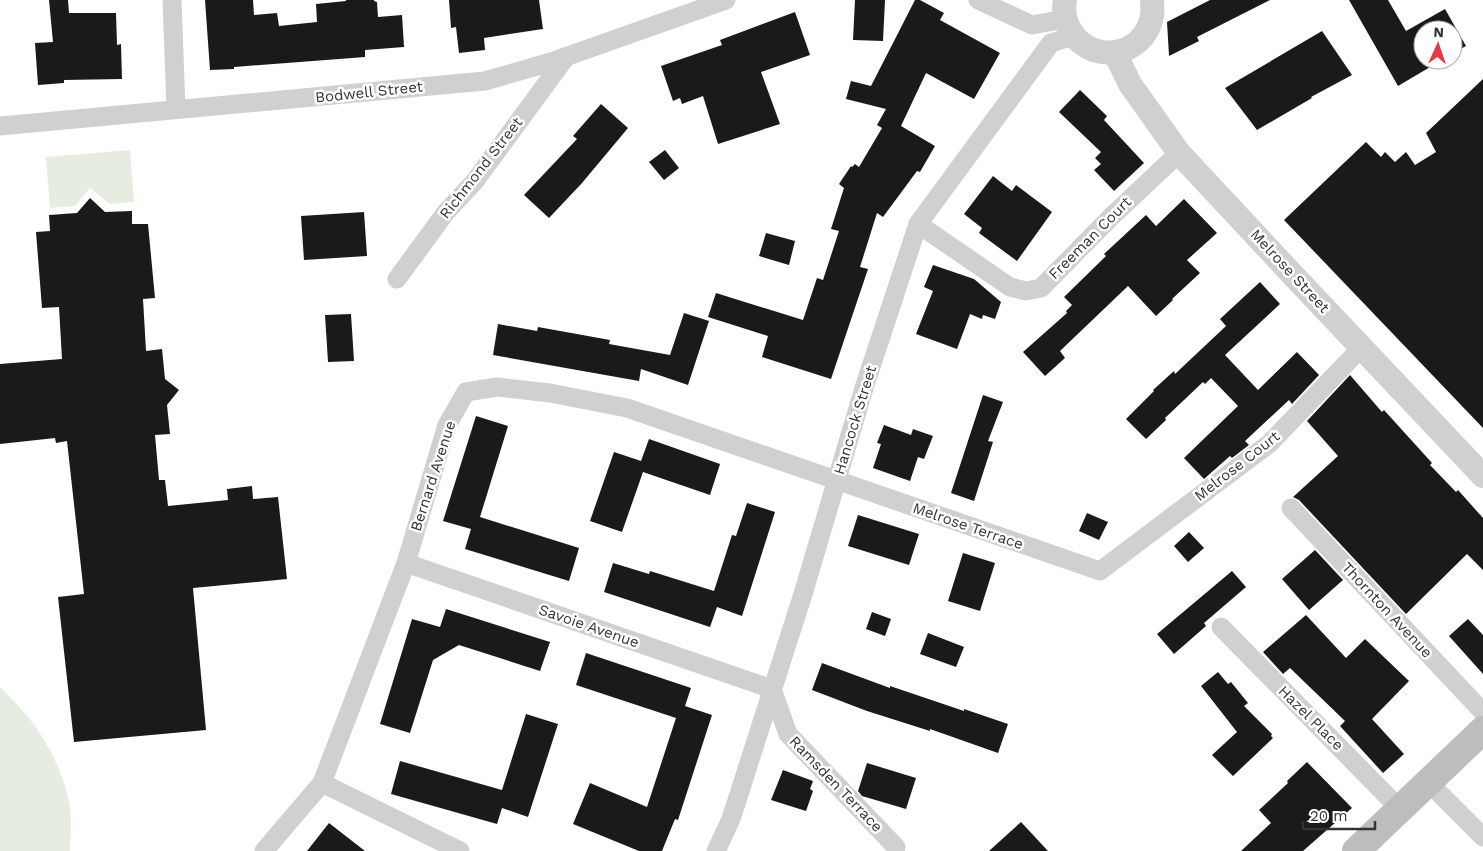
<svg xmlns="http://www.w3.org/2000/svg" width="1483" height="851" font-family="'Work Sans',sans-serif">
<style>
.green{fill:#e6ecdf}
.building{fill:#1a1a1a}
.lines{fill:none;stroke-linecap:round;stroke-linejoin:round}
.minor{stroke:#d0d0d0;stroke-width:19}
.tertiary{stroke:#d0d0d0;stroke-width:24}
.secondary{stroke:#bdbdbd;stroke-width:28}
.labels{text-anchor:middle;stroke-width:5;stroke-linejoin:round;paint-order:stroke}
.street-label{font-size:15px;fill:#333;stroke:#fff}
</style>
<rect width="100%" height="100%" fill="#fff"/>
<path class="green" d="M 130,150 L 134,202 L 110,204 L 90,188 L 75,206 L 50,208 L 46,157 Z
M 0,687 C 15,702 31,718 42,737 C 55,758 67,784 70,809 C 72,822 70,837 70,851 L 0,851 Z"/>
<path class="building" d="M 49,0 L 68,0 L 69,13 L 116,13 L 117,45 L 121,44 L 122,79 L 64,80 L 64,83 L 38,85 L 35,43 L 53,42 Z
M 205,0 L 253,0 L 254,15 L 277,13 L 279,26 L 317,22 L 316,4 L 346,1 L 346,0 L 374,0 L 374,1 L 377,2 L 378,17 L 402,15 L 404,47 L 365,50 L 365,57 L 234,67 L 234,69 L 210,70 Z
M 449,0 L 539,0 L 543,29 L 484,38 L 485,50 L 459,53 L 456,27 L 451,28 Z
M 855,0 L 885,0 L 883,41 L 853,40 Z
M 915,0 L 920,0 L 944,13 L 940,20 L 1000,53 L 974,99 L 926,73 L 901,126 L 935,146 L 920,172 L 917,171 L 883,217 L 877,213 L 860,267 L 868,269 L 831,379 L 762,357 L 768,336 L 708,317 L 716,293 L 803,320 L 817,278 L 823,280 L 839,231 L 831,229 L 844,188 L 839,184 L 851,166 L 852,167 L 855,164 L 859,167 L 882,128 L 877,125 L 886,109 L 846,99 L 851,81 L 871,86 Z
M 1210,0 L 1270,0 L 1197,37 L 1199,41 L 1169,56 L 1167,22 Z
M 1349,0 L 1388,0 L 1406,31 L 1445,9 L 1466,46 L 1453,53 L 1453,30 L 1423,30 L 1423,60 L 1442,60 L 1398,86 Z
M 795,12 L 810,55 L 761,72 L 780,124 L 718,144 L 703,96 L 682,104 L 680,98 L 673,101 L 661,66 L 722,45 L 720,40 Z
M 1322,31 L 1352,75 L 1311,97 L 1312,98 L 1257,130 L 1225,88 Z
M 1483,79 L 1483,428 L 1284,220 L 1366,142 L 1381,157 L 1385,152 L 1395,162 L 1406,152 L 1415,165 L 1436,152 L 1426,133 Z
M 1080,90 L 1107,116 L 1104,120 L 1144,163 L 1114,191 L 1094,170 L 1101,164 L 1095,158 L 1101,152 L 1059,112 Z
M 601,104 L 628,128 L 582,183 L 549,218 L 524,195 L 577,139 L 573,136 Z
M 665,150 L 679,168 L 664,180 L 649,162 Z
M 993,176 L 1012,191 L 1016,185 L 1052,212 L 1017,261 L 979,233 L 982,228 L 964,214 Z
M 90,198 L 105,212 L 132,211 L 132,224 L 148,224 L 155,298 L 143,299 L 146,351 L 162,349 L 165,379 L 179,390 L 167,405 L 170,434 L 155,435 L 159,480 L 165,480 L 168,506 L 228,500 L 227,489 L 252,486 L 253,499 L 278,497 L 287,579 L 193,588 L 206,730 L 74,742 L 58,597 L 84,594 L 67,441 L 56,443 L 55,438 L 0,444 L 0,364 L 62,359 L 59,307 L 42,308 L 36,232 L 50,231 L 49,215 L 77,213 Z
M 1184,199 L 1217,233 L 1187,260 L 1200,273 L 1172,299 L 1173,300 L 1156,316 L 1128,286 L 1060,351 L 1065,358 L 1045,376 L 1023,352 L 1067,313 L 1066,311 L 1072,305 L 1064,297 L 1106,256 L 1104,254 L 1146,215 L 1156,226 Z
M 364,212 L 367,256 L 304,260 L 301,216 Z
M 766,233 L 795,241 L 789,265 L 759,256 Z
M 933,265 L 974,279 L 1001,302 L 995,319 L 983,315 L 982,319 L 970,314 L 957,349 L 916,334 L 933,291 L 924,287 Z
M 1260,282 L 1280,304 L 1225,355 L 1258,390 L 1297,352 L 1319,375 L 1292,404 L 1289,400 L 1245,441 L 1249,445 L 1232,458 L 1230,456 L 1204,479 L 1184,458 L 1238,406 L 1211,378 L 1205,384 L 1203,382 L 1165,418 L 1166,420 L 1146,439 L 1126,419 L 1154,391 L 1153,390 L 1174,371 L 1175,374 L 1226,326 L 1220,319 Z
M 684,313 L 709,321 L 688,385 L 641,369 L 639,381 L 493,355 L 498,324 L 537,331 L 538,327 L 610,340 L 609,344 L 670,355 Z
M 351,314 L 354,361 L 328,362 L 325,315 Z
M 1350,375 L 1382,412 L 1384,410 L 1432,463 L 1430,465 L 1456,492 L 1458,490 L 1483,518 L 1483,570 L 1467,554 L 1406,614 L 1299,500 L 1293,497 L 1338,456 L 1307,421 Z
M 983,395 L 1003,402 L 988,441 L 993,442 L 974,501 L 951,493 Z
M 476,416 L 508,426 L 480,517 L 579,548 L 569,581 L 465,549 L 471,529 L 443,521 Z
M 884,425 L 911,435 L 913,429 L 933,436 L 924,459 L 918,457 L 910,481 L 873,468 L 881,444 L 877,443 Z
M 649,439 L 720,464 L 710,495 L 643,472 L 622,532 L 590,521 L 614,452 L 641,461 Z
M 747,503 L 775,512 L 742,616 L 717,607 L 710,627 L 604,592 L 613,563 L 649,574 L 650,571 L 714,591 L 732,535 L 736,536 Z
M 1087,513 L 1108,522 L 1099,540 L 1079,531 Z
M 858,515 L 919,534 L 909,565 L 848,546 Z
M 1189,532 L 1204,548 L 1188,562 L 1174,546 Z
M 1315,550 L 1343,580 L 1309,610 L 1282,579 Z
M 963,553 L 995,563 L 980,611 L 948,601 Z
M 1232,571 L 1246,587 L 1204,623 L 1206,626 L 1174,654 L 1157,634 Z
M 446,609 L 550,642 L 540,671 L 459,645 L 433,660 L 410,733 L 380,724 L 412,619 L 440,627 Z
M 872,612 L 891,619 L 885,636 L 866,629 Z
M 1306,615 L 1346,658 L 1365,639 L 1409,681 L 1372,719 L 1404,754 L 1383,773 L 1340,726 L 1345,721 L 1290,668 L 1283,674 L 1263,652 Z
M 1468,619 L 1483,635 L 1483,674 L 1449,636 Z
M 928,633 L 964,647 L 956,667 L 920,654 Z
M 586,653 L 691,688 L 685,706 L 712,715 L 678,820 L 675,819 L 662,851 L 639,851 L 573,824 L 590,783 L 647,807 L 676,718 L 576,685 Z
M 822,663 L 890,688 L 890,686 L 964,711 L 964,709 L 1008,724 L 998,753 L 930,729 L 930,731 L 867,711 L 812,690 Z
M 1218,672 L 1228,684 L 1231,682 L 1248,703 L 1244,706 L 1272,734 L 1271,736 L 1273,738 L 1233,776 L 1212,755 L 1237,732 L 1201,686 Z
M 526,714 L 558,724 L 528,817 L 502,808 L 497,824 L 391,794 L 400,761 L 502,790 Z
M 1307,762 L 1352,808 L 1303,851 L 1241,851 L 1271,823 L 1259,810 L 1288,783 L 1287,781 Z
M 867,763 L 916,778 L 906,809 L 862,796 L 858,791 Z
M 783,770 L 813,781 L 810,789 L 813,791 L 806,811 L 771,800 Z
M 1021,822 L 1048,851 L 989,851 Z
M 329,823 L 365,851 L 307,851 Z"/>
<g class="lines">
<path class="minor" d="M 172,0 L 176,109
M 978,0 L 1032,25 L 1065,19
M 0,126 L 485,81 L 551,62 L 726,0
M 918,224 L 1010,287 L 1026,291 L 1041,288 L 1112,216 L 1179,153
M 397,279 L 446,212 L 475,181 L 566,57
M 1291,508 L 1483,712
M 406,563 L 772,689 L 788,734 L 896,847
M 1221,627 L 1400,809
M 1428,782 L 1483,837
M 322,783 L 460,851
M 264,851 L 322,783 L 406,563 L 447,425 L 466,392 L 497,387 L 550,393 L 627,408 L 1100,571 L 1270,443 L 1361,348
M 716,851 L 731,819 L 803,594 L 864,388 L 918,224 L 1051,43 L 1073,36"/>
<path class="tertiary" d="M 1065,0 C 1063,10 1064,17 1068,26 C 1087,66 1144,59 1152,16 C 1153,11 1152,5 1152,0
M 1115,53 L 1130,84 L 1179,153 L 1290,272 L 1483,476"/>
<path class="secondary" d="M 1356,851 L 1483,730"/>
</g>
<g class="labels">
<g class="street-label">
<text transform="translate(369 92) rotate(-6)" y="5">Bodwell Street</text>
<text transform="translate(481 168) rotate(-52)" y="5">Richmond Street</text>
<text transform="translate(1090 238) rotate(-45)" y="5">Freeman Court</text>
<text transform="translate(1290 271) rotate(47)" y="5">Melrose Street</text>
<text transform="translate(855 420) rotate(-73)" y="5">Hancock Street</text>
<text transform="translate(1237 466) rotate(-38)" y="5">Melrose Court</text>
<text transform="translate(433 476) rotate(-72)" y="5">Bernard Avenue</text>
<text transform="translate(968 526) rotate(19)" y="5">Melrose Terrace</text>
<text transform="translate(1387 610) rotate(47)" y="5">Thornton Avenue</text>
<text transform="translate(589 626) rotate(19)" y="5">Savoie Avenue</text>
<text transform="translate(1311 718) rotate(45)" y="5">Hazel Place</text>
<text transform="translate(836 784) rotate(46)" y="5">Ramsden Terrace</text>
</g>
</g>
<g transform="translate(1438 45) rotate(3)"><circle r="24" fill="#ffffff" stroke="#adadad"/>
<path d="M0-4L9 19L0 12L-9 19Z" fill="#e63946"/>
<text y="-8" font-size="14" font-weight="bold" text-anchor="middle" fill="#333333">N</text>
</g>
<path d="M1303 821v8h72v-8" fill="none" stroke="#333333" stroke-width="2.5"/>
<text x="1310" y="821" font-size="15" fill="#333333" stroke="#ffffff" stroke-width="4" paint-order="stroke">20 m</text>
</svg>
